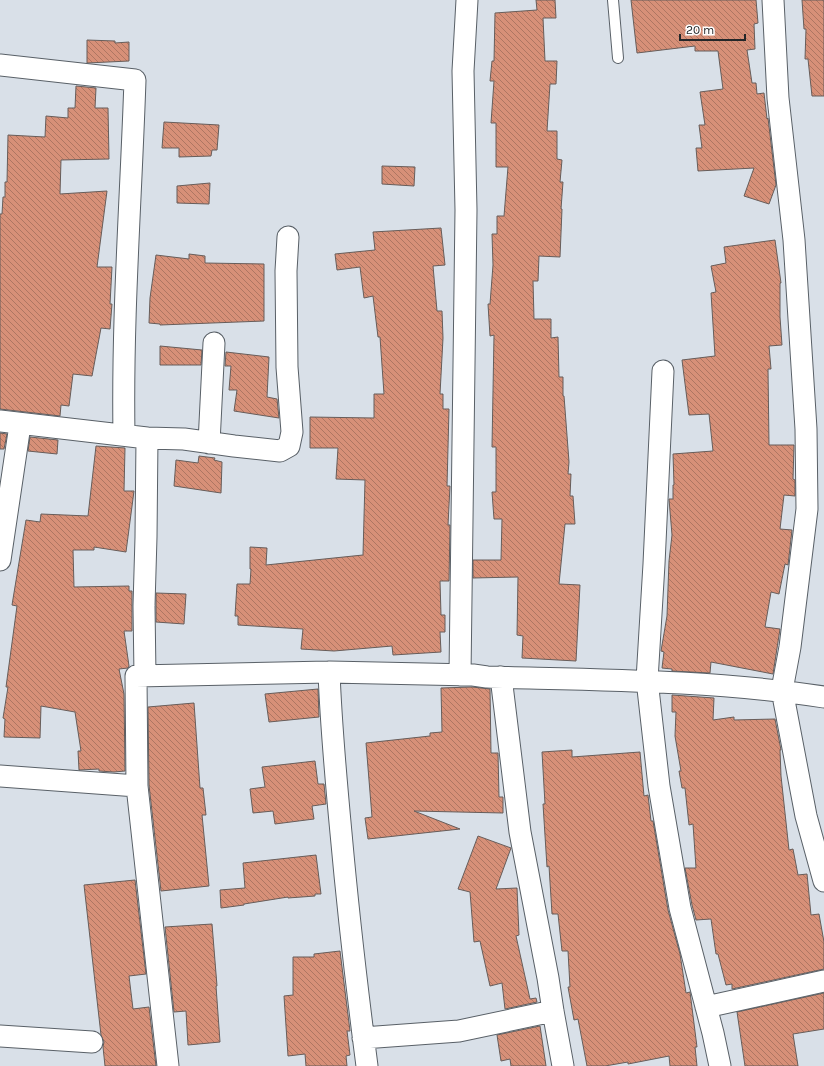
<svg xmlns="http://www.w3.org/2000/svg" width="824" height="1066" font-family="Karla,sans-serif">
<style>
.building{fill:url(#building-back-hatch);stroke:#675d5a}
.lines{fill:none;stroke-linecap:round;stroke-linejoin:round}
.service-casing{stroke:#596067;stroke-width:12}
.minor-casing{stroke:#596067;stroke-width:23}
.service{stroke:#fff;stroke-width:10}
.minor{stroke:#fff;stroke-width:21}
</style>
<defs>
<pattern id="building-back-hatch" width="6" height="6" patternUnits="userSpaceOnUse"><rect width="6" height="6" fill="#d79078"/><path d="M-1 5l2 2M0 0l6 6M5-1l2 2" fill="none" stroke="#ae7662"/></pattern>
</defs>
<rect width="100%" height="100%" fill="#d9e0e8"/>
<path class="building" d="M 536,0 L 555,0 L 556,18 L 543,18 L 545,61 L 557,61 L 556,84 L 550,84 L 547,131 L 557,131 L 557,159 L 562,160 L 560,182 L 563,182 L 561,209 L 562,209 L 560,257 L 539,256 L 538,281 L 533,281 L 534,319 L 551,319 L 551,338 L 558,337 L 559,377 L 563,377 L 563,396 L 564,396 L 569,462 L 568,474 L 571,474 L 570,496 L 573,496 L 575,524 L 565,524 L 559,584 L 580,585 L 576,661 L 522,658 L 523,636 L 517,635 L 518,577 L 473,578 L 473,560 L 501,560 L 502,519 L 494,519 L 492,492 L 496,492 L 496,447 L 492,447 L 494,335 L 490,336 L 488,304 L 490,304 L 493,265 L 492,234 L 497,234 L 497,216 L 504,216 L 508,167 L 496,167 L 496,123 L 491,123 L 494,81 L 490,81 L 492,61 L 494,61 L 495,13 L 537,10 Z
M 631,0 L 756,0 L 758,23 L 754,24 L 755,49 L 747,50 L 752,83 L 756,83 L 757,94 L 764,93 L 767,119 L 768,118 L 776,185 L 769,204 L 744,196 L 754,168 L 698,171 L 696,148 L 702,148 L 699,125 L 705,125 L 700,92 L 723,89 L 718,51 L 695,51 L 695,46 L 637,53 Z
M 802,0 L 824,0 L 824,96 L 812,96 L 808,59 L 805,59 L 806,29 L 804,29 Z
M 87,40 L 115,41 L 115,43 L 129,42 L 129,61 L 87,63 Z
M 76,86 L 96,88 L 95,108 L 108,108 L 109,159 L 61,160 L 60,194 L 107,191 L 97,267 L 112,267 L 110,304 L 112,304 L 110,329 L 101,328 L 92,376 L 73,374 L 69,406 L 61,405 L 60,416 L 0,409 L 0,214 L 2,214 L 3,197 L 5,197 L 5,182 L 7,182 L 8,135 L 45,137 L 46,116 L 68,118 L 68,108 L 75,108 Z
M 164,122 L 219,125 L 217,150 L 212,150 L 211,156 L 179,157 L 179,148 L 162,148 Z
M 382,166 L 415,167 L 414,186 L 382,184 Z
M 210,183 L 209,204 L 177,203 L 177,186 Z
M 441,228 L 445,265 L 433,266 L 437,311 L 442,311 L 443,338 L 440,394 L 443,394 L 443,409 L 449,409 L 447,486 L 450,486 L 448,525 L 450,525 L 449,581 L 440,581 L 441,615 L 445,615 L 445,632 L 440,632 L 441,652 L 393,655 L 392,646 L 334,651 L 301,649 L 303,629 L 238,625 L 238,616 L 235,616 L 237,584 L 250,584 L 251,569 L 250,569 L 250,547 L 267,548 L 266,565 L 363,555 L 365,480 L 336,479 L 338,448 L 310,448 L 310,417 L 374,418 L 374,394 L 384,394 L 380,337 L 378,337 L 373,296 L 364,298 L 360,267 L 337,270 L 335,254 L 375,250 L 373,232 Z
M 775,240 L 781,283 L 780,283 L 780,317 L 782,345 L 769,346 L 771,369 L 768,369 L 769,445 L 794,445 L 793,479 L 795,480 L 795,496 L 784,495 L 780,529 L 792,530 L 788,565 L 785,564 L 779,594 L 771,592 L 765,627 L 780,629 L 773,674 L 711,662 L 710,673 L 672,671 L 672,669 L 662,668 L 664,652 L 661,651 L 667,616 L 669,561 L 672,535 L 669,499 L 673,499 L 673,485 L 674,485 L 673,454 L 713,451 L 709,414 L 689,415 L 682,360 L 715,356 L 711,293 L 716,292 L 711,266 L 726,263 L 724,247 Z
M 189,254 L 205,256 L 205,263 L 264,264 L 264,321 L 160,325 L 160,324 L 149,323 L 150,298 L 156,255 L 189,259 Z
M 160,346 L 202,350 L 201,365 L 160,365 Z
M 226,352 L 269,357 L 267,397 L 277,399 L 279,418 L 234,411 L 237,390 L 229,390 L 231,366 L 225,366 Z
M 0,433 L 7,434 L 4,449 L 0,449 Z
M 30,437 L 58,440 L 57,454 L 28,451 Z
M 96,446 L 125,448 L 124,491 L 134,491 L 126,552 L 94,547 L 94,550 L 73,550 L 74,587 L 129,586 L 129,591 L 132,591 L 132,631 L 124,631 L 129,666 L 128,668 L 119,669 L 124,694 L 125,771 L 114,772 L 99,771 L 99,769 L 79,770 L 78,751 L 81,751 L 75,712 L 41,706 L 40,738 L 4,737 L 5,719 L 3,718 L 8,687 L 6,687 L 17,606 L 12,605 L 26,520 L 40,522 L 41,514 L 88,516 Z
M 199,456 L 215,458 L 214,460 L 222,462 L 221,493 L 174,486 L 176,460 L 198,463 Z
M 156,593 L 186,594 L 184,624 L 156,622 Z
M 472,687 L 490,689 L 491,753 L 498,753 L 499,797 L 503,797 L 503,813 L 414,811 L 460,829 L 368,839 L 365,818 L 372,817 L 366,743 L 430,736 L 430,733 L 442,732 L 441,688 Z
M 318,689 L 319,717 L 269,722 L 265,694 Z
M 672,695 L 714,698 L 713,720 L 734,717 L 734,720 L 775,719 L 781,750 L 780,750 L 781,776 L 789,850 L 793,849 L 798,875 L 807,874 L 811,915 L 819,914 L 824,942 L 824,969 L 732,989 L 732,984 L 726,985 L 718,954 L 716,954 L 711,919 L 696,920 L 692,905 L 685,868 L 696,868 L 693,824 L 689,825 L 685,788 L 682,788 L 679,771 L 681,771 L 675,736 L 676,712 L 672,712 Z
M 194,703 L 200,788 L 203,788 L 206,815 L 202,815 L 209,886 L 161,891 L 149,785 L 148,707 Z
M 572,750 L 572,757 L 640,752 L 644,796 L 648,795 L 651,821 L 653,821 L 668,910 L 680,954 L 686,993 L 690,992 L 697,1047 L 695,1047 L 697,1066 L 670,1066 L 669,1056 L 628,1064 L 628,1062 L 605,1066 L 587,1066 L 578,1019 L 574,1020 L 568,987 L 570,987 L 568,951 L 562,951 L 558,914 L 552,914 L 549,866 L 547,867 L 543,804 L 545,804 L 542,752 Z
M 315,761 L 318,784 L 324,784 L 326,804 L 312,806 L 314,819 L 275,824 L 273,811 L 253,813 L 250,789 L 265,787 L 262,767 Z
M 478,836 L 511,848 L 496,889 L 517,888 L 519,935 L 516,936 L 530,999 L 536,998 L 537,1002 L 505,1009 L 502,983 L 490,986 L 480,941 L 474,942 L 470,892 L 458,889 Z
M 316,855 L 321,894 L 315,894 L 315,896 L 288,898 L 288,897 L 244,904 L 244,905 L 221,908 L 220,890 L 245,888 L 243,863 Z
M 135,880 L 146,974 L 129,976 L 133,1009 L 149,1007 L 156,1066 L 105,1066 L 103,1047 L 104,1042 L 101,1035 L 84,885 Z
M 212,924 L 217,986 L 216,986 L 220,1042 L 188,1045 L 186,1011 L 174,1012 L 165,927 Z
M 340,951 L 350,1031 L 347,1031 L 350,1055 L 346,1056 L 347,1066 L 306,1066 L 305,1054 L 288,1056 L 284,996 L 293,995 L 293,957 L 314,957 L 314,954 Z
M 824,993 L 824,1029 L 793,1034 L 798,1066 L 745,1066 L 737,1012 Z
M 540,1026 L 546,1066 L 511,1066 L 510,1059 L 501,1061 L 497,1035 Z"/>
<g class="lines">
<g class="service-casing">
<path id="service" d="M 613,0 L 618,58"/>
</g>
<g class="minor-casing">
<path id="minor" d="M 773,0 L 778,98 L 794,240 L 806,429 L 807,509 L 790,647 L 782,690 L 806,816 L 824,881
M 0,65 L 135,80 C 131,199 122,317 124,435
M 663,371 L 654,564 L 647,680 L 659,786 L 680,908 L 713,1033 L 720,1066
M 0,421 L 147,438 L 146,537 L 144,606 L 145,676
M 147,438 L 184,439 L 234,446 L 280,451 L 289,446 L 292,432 L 287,367 L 286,271 L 288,237
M 209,443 L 214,343
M 0,560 L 20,425
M 329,672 C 331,726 336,780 341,833 C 348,911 357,989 367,1066
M 460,675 L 466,210 L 463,71 L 467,0
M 501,677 L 520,832 L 548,978 L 553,1011 L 563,1066
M 0,776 L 137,786
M 706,1007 L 824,981
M 0,1036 L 92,1042
M 363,1038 L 459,1031 L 553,1011
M 168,1066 L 137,786 L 136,676 L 329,672 L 473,675 L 487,677 C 600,680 713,680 824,697"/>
</g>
<use href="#service" class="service"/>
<use href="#minor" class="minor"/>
</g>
<path d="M680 34v6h65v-6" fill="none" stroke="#242729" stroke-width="2"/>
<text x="686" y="34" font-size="12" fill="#242729" stroke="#ffffff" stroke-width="3" paint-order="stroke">20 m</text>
</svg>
